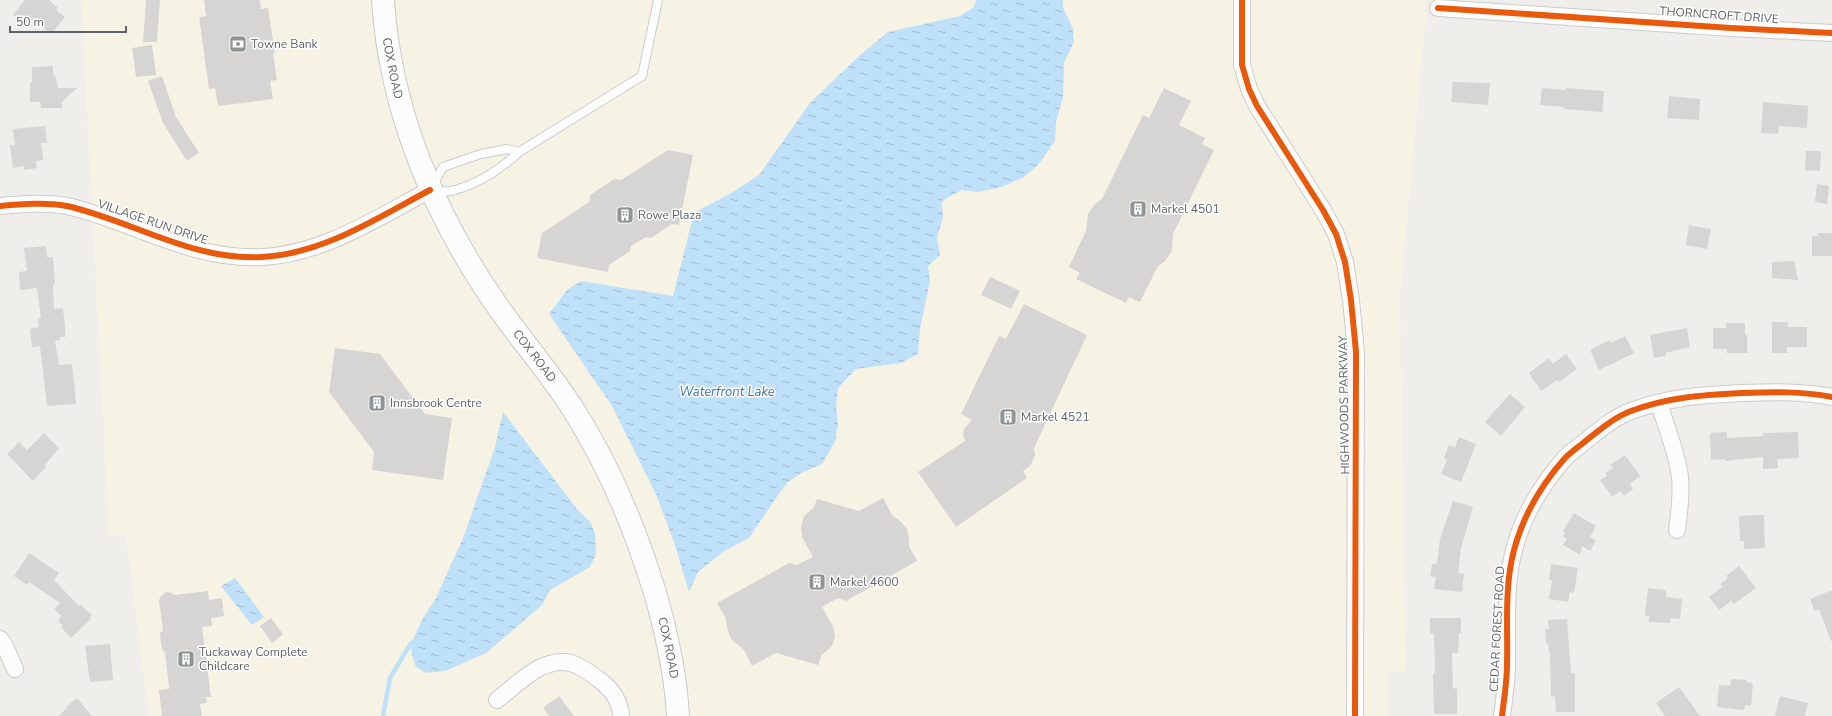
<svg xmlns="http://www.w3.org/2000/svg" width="1832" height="716" font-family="'Nunito Sans',sans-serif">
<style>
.commercial{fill:#f7f3e4}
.water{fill:url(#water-ripples)}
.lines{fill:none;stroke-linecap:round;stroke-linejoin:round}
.stream{stroke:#bfe0f9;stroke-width:4.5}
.building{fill:#d6d5d3}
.service-casing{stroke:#cbcccc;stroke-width:10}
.minor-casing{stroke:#cbcccc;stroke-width:18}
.secondary-casing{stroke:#cacacb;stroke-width:24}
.service{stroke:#fdfcfc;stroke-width:8}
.minor{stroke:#fdfcfc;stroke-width:16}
.secondary{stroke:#fdfcfc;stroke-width:22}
.cycleway-casing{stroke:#fff;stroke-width:8}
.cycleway{stroke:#e8590c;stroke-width:6}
.labels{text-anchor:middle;stroke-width:3;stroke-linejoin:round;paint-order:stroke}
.street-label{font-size:12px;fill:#5f6368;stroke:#fff}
.poi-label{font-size:12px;fill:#5f6368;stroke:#fff;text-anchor:start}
.water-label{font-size:13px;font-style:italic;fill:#4174aa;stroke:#fff}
</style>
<defs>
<pattern id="water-ripples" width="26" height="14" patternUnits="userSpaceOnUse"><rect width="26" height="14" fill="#bfe0f9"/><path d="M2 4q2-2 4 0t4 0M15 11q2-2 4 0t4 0" fill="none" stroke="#9eb9cd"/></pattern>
</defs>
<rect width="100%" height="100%" fill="#efeeea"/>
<path class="commercial" d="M 81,0 L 1427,0 L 1400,301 L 1406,671 L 1388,673 L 1388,716 L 149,716 L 126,535 L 109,535 Z"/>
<path class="water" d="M 976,0 L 1063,0 L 1063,7 L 1073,29 L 1074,42 L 1064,63 L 1063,98 L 1056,122 L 1055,141 L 1038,165 L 1024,177 L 1002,187 L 978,192 L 962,190 L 942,201 L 943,218 L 937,237 L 940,255 L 928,266 L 930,281 L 920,329 L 918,354 L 901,363 L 856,369 L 838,388 L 836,406 L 838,424 L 835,442 L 822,464 L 801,473 L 788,482 L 776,498 L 749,538 L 723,552 L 698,572 L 689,592 L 675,545 L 656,494 L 612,406 L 549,314 L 567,290 L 581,281 L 673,296 L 694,213 L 731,193 L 759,175 L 810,103 L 859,56 L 888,32 L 960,16 L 974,7 Z
M 503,412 L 577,509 L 591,523 L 595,534 L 596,554 L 590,567 L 550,590 L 542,605 L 486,653 L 445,671 L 426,673 L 416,667 L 412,655 L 411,643 L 423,618 L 436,598 L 463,538 L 495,447 Z
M 235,578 L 264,617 L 252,625 L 221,586 Z"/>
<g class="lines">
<path class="stream" d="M 383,716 L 390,678 L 411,643"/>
</g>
<path class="building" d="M 25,0 L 49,0 L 58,8 L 56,10 L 65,17 L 51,34 L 32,19 L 27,26 L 13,15 Z
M 146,0 L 160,0 L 157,42 L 143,42 Z
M 204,0 L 260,0 L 261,9 L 268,8 L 275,53 L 273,54 L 277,80 L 270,81 L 273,99 L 218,106 L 215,88 L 209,89 L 199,17 L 206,16 Z
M 152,45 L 156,75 L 136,77 L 132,48 Z
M 53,66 L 53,75 L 55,75 L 58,88 L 77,88 L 62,102 L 62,108 L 41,108 L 40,102 L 30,102 L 30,83 L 32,82 L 32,67 Z
M 162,76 L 176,117 L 199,153 L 187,161 L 163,123 L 148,81 Z
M 1453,82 L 1490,83 L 1488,105 L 1451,102 Z
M 1164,88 L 1191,101 L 1179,125 L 1205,138 L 1202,144 L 1214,150 L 1173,234 L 1172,251 L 1165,261 L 1158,266 L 1140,302 L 1129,297 L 1126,303 L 1076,279 L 1080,273 L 1069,267 L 1086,231 L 1088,214 L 1095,204 L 1102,199 L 1143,115 L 1149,118 Z
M 1542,88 L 1566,90 L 1566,88 L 1604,91 L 1602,112 L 1564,109 L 1564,107 L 1540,105 Z
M 1669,96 L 1700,99 L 1699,120 L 1667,118 Z
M 1763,102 L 1808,106 L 1807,128 L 1779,126 L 1778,134 L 1761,133 Z
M 45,126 L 47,143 L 41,143 L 43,160 L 36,161 L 37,168 L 24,170 L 24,166 L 13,168 L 10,145 L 15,145 L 13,129 Z
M 668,150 L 693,155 L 679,225 L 672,224 L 651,238 L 646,237 L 631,246 L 630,251 L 609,265 L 608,272 L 537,258 L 542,233 L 589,202 L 590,195 L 614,179 L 621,180 Z
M 1806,151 L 1821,151 L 1820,171 L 1805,170 Z
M 1817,184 L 1829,186 L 1827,204 L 1815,202 Z
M 1689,225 L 1711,229 L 1707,249 L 1686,245 Z
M 1818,233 L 1832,233 L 1832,256 L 1812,256 L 1812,236 L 1818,236 Z
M 46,246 L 47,257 L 53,257 L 55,284 L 53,285 L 54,309 L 63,308 L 65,327 L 65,337 L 60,337 L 60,340 L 55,341 L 59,365 L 72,364 L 76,404 L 47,406 L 40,346 L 32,347 L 30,329 L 39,327 L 38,319 L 41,318 L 37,288 L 20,290 L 19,272 L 27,271 L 24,248 Z
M 1794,261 L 1798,280 L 1772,278 L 1772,262 Z
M 990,277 L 1020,291 L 1011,309 L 981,295 Z
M 1024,304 L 1087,335 L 1034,448 L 1035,456 L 1030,466 L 1023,471 L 1027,478 L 956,527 L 918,472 L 965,441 L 963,435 L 964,429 L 972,420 L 961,414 L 999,336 L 1006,339 Z
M 1772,322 L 1788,322 L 1788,327 L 1807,327 L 1807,347 L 1787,347 L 1787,353 L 1772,353 Z
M 1726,323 L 1745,323 L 1745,335 L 1747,335 L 1747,353 L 1727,353 L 1727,349 L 1713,349 L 1713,328 L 1726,328 Z
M 1687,328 L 1690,347 L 1665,353 L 1666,356 L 1654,358 L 1650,335 Z
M 1625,336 L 1634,353 L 1599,370 L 1590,350 L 1610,340 L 1611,343 Z
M 335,348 L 380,354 L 425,414 L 452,418 L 443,480 L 372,470 L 374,452 L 329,392 Z
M 1566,354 L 1577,369 L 1559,382 L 1557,380 L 1541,391 L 1529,373 L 1549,358 L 1553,364 Z
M 1510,394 L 1525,407 L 1501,436 L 1485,422 Z
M 1727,432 L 1727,438 L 1763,436 L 1763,433 L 1798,432 L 1799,458 L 1777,459 L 1778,468 L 1763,469 L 1763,457 L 1725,461 L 1725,459 L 1711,460 L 1710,433 Z
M 44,433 L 59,448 L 45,465 L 46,467 L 33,481 L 7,454 L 19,442 L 27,450 Z
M 1459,437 L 1476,444 L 1461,482 L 1441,474 L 1447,460 L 1444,458 L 1449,445 L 1455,447 Z
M 1625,455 L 1640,476 L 1630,484 L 1633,489 L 1624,496 L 1620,491 L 1612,497 L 1600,480 L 1607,476 L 1605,473 L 1613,468 L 1610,465 Z
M 883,498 L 892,515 L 900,521 L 907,529 L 909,538 L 909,546 L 917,561 L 846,601 L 838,598 L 822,607 L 833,626 L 835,636 L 832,646 L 821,656 L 818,665 L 776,653 L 752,666 L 744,650 L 731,639 L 727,628 L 726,619 L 717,603 L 789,563 L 797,565 L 813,557 L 802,537 L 801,526 L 804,516 L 814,507 L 817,499 L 859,511 Z
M 1453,501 L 1473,507 L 1461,548 L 1458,573 L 1464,574 L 1462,592 L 1434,589 L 1436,577 L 1430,576 L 1432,564 L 1437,564 L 1440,539 Z
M 1574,513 L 1596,526 L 1590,537 L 1596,541 L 1590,551 L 1582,546 L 1580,555 L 1563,545 L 1567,538 L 1563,537 L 1565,533 L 1563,531 Z
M 1764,515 L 1765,548 L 1744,549 L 1744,541 L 1740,541 L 1739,516 Z
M 29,553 L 59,573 L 54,580 L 79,606 L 80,604 L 92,615 L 90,617 L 91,619 L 71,638 L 61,627 L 63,626 L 58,621 L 61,616 L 54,609 L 60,603 L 29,582 L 27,585 L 14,576 Z
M 1551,564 L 1578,568 L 1574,593 L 1570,592 L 1568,602 L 1549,599 L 1552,580 L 1549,580 Z
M 1739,566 L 1756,588 L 1734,604 L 1731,601 L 1719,610 L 1709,597 L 1722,587 L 1720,584 L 1728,578 L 1726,576 Z
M 1648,588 L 1666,590 L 1666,597 L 1682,599 L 1680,619 L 1671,618 L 1670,623 L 1649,622 L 1649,616 L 1645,616 Z
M 1832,590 L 1832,641 L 1831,641 L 1819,609 L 1815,611 L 1810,599 Z
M 208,591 L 209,600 L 222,598 L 224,616 L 211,618 L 212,626 L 202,627 L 211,697 L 206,697 L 207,703 L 200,704 L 202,716 L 162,716 L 159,690 L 169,689 L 165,651 L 163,652 L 161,644 L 160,632 L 163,631 L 159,600 L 161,596 L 166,592 L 172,593 L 174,595 Z
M 271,618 L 283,634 L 272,643 L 260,626 Z
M 1430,618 L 1461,618 L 1461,633 L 1459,633 L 1458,653 L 1452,653 L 1453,688 L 1457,689 L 1457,714 L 1434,714 L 1433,674 L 1435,673 L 1434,633 L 1430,634 Z
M 1567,619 L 1571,673 L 1575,673 L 1575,712 L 1556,712 L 1555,696 L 1551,697 L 1550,654 L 1548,643 L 1546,643 L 1545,629 L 1549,629 L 1548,620 Z
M 110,644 L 113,680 L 90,682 L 85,646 Z
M 1731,679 L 1746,680 L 1746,682 L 1753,683 L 1751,706 L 1745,705 L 1744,710 L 1717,707 L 1719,685 L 1730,686 Z
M 1679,687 L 1700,716 L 1665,716 L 1656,703 Z
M 559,696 L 574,716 L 549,716 L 543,708 Z
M 1780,696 L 1808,703 L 1805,716 L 1775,716 Z
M 77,698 L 92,716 L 58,716 L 67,708 L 66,707 Z"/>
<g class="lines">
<g class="service-casing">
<path id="service" d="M 519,152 L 507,149 L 481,154 L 443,167 L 430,190 C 438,190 448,193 455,190 C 479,183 501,169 519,152 L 642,76 L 658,0"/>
</g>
<g class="minor-casing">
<path id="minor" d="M 1242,0 L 1242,65 L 1249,89 L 1257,106 L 1323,210 L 1336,234 L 1345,262 L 1351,300 L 1356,352 L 1355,716
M 1438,8 L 1731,28 L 1832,33
M 0,206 C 22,204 45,202 67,206 C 133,221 192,261 262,257 C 323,254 377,218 430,190
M 1659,403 C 1666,427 1677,452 1680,477 C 1682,495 1679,513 1677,530
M 0,639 L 4,644 L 15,669
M 497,700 C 518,684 542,656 571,663 C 581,666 590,673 598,679 C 611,688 620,700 621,716
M 1502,716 C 1504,699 1507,682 1507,665 C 1508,626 1504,588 1514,550 C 1523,516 1542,484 1565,458 C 1572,451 1581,445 1588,439 C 1602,428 1615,417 1631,411 C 1669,397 1702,395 1742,393 C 1772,392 1802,391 1832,397"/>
</g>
<g class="secondary-casing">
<g id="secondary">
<path id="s1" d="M 383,0 C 390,111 435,217 498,307 C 522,341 550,373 573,409 C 610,467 636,530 656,596 C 667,635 676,675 678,716"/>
</g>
</g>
<use href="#service" class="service"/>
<use href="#minor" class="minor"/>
<use href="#secondary" class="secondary"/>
<g class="cycleway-casing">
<path id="cycleway" d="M 1242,0 L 1242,65 L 1249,89 L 1257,106 L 1323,210 L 1336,234 L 1345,262 L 1351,300 L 1356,352 L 1355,716
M 1438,8 L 1731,28 L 1832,33
M 0,206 C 22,204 45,202 67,206 C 133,221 192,261 262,257 C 323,254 377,218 430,190
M 1502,716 C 1504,699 1507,682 1507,665 C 1508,626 1504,588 1514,550 C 1523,516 1542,484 1565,458 C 1572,451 1581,445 1588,439 C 1602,428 1615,417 1631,411 C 1669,397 1702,395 1742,393 C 1772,392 1802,391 1832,397"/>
</g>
<use href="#cycleway" class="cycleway"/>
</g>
<defs>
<g id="bank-square" transform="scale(0.9)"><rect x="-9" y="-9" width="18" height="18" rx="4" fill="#919496" stroke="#fff"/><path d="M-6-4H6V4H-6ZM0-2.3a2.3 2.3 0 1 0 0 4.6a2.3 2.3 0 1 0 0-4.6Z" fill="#fff"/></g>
<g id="building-square" transform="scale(0.9)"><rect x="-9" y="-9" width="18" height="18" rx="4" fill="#919496" stroke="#fff"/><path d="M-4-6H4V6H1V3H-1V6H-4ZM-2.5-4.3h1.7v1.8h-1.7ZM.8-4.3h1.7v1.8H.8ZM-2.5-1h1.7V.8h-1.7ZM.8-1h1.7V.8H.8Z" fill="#fff"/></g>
</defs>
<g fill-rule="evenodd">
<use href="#bank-square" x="238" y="44"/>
<use href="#building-square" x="1138" y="209"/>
<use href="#building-square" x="625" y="215"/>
<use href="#building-square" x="377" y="403"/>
<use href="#building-square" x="1008" y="417"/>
<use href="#building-square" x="817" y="582"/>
<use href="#building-square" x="186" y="659"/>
</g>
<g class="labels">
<g class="street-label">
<text transform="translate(1719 15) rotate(4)" y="4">THORNCROFT DRIVE</text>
<text dy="4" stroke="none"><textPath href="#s1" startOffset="69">COX ROAD</textPath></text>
<text transform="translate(153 222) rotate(19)" y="4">VILLAGE RUN DRIVE</text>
<text dy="4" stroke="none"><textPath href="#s1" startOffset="393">COX ROAD</textPath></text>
<text transform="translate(1344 405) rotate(-91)" y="4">HIGHWOODS PARKWAY</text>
<text transform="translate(1497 629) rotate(-87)" y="4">CEDAR FOREST ROAD</text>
<text dy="4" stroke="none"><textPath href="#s1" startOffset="717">COX ROAD</textPath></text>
</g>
<g class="poi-label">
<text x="251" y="48">Towne Bank</text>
<text x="1151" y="213">Markel 4501</text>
<text x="638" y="219">Rowe Plaza</text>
<text x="390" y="407">Innsbrook Centre</text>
<text x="1021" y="421">Markel 4521</text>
<text x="830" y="586">Markel 4600</text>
<text x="199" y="656">Tuckaway Complete<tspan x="199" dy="14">Childcare</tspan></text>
</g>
<g class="water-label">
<text x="727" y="396">Waterfront Lake</text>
</g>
</g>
<path d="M10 26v6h116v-6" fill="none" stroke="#5f6368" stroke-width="2"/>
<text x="16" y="26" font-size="12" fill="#5f6368" stroke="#ffffff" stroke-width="3" paint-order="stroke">50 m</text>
</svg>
